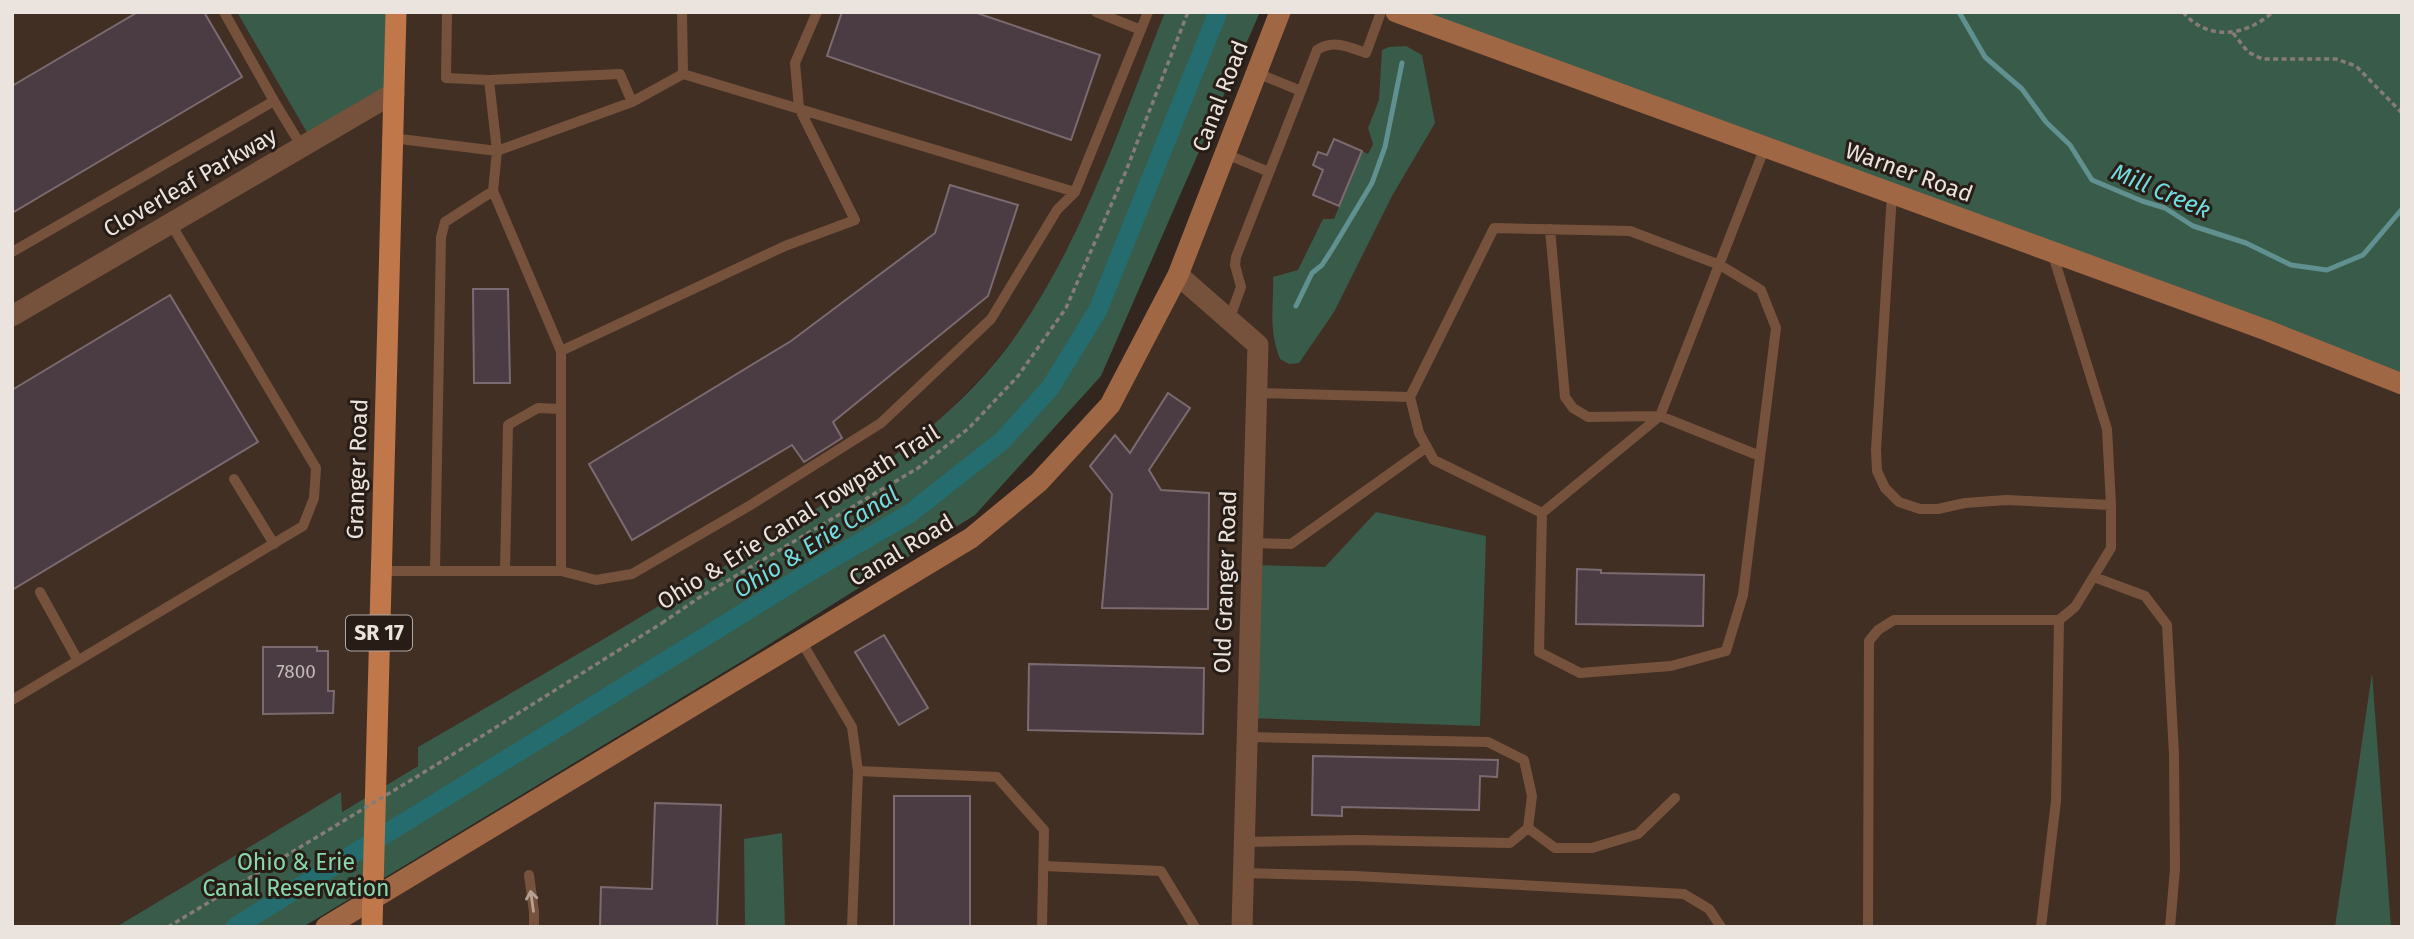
<svg xmlns="http://www.w3.org/2000/svg" width="2414" height="939" font-family="'Fira Sans',sans-serif">
<style>
.built{fill:#412f24}
.green{fill:#395b49}
.lines{fill:none;stroke-linecap:round;stroke-linejoin:round}
.stream{stroke:#609090;stroke-width:5}
.canal{stroke:#246c6e;stroke-width:19}
.building{fill:#4a3c42;stroke:#7b6b71;stroke-width:2}
.path{stroke:#867c75;stroke-width:3.5;stroke-dasharray:5 3.5;stroke-linecap:butt}
.lane{stroke:#76523c;stroke-width:10}
.street{stroke:#76523c;stroke-width:21}
.secondary{stroke:#a06744;stroke-width:21}
.primary{stroke:#c07749;stroke-width:21}
.path-bridge{stroke:#867c75;stroke-width:3.5;stroke-dasharray:5 3.5;stroke-linecap:butt}
.oneway{stroke:#b6a295}
.labels{text-anchor:middle;stroke-width:6;stroke-linejoin:round;paint-order:stroke}
.number-label{font-size:19px;fill:#c3b9b7}
.shield{fill:#281d16;stroke:#b0a8a2;stroke-width:2}
.shield-label{font-size:21px;font-weight:bold;fill:#ebe3de}
.street-label{font-size:23px;fill:#ebe3de;stroke:#281d16}
.park-label{font-size:23px;fill:#88d7ad;stroke:#281d16}
.water-label{font-size:24px;font-style:italic;fill:#70dcdf;stroke:#281d16}
</style>
<rect width="100%" height="100%" fill="#32261f"/>
<path class="built" d="M 12,12 L 1165,12 L 1085,216 L 1048,287 L 1015,337 L 990,368 L 949,411 L 904,450 L 855,484 L 650,613 L 419,747 L 418,766 L 341,812 L 341,793 L 116,927 L 12,927 Z
M 1280,12 L 1396,12 L 2402,384 L 2402,927 L 326,927 L 971,538 L 1110,405 L 1179,276 Z"/>
<path class="green" d="M 237,12 L 396,12 L 394,93 L 312,141 Z
M 1165,12 L 1260,12 L 1101,376 L 975,515 L 749,657 L 303,927 L 116,927 L 341,792 L 342,812 L 418,766 L 418,747 C 530,682 642,618 752,549 C 849,488 950,430 1017,334 C 1085,236 1121,122 1165,12 Z
M 1396,12 L 2402,12 L 2402,384 Z
M 1406,46 L 1422,55 L 1435,123 L 1392,196 L 1334,312 L 1299,363 L 1289,364 L 1280,359 C 1268,327 1274,309 1273,277 L 1298,270 L 1323,219 L 1334,219 L 1362,151 L 1368,154 L 1373,144 L 1368,128 L 1379,100 L 1382,50 L 1389,47 Z
M 1376,512 L 1486,536 L 1480,726 L 1248,718 L 1252,565 L 1325,567 Z
M 2372,673 L 2391,927 L 2335,927 Z
M 782,833 L 785,927 L 745,927 L 744,839 Z"/>
<g class="lines">
<path class="stream" d="M 1959,12 L 1985,57 L 2022,89 L 2046,122 L 2070,145 L 2092,180 L 2142,201 L 2165,208 L 2193,226 L 2246,243 L 2291,265 L 2327,270 L 2363,255 L 2402,209
M 1296,306 L 1312,273 L 1322,265 L 1333,248 L 1372,183 L 1385,147 L 1402,63"/>
<path class="canal" d="M 235,927 L 821,565 L 909,514 L 1002,441 L 1050,388 L 1098,310 L 1218,12"/>
</g>
<path class="building" d="M 138,12 L 204,12 L 242,77 L 12,213 L 12,86 Z
M 842,12 L 974,12 L 1100,55 L 1071,140 L 827,56 Z
M 1334,139 L 1362,151 L 1339,206 L 1313,195 L 1323,170 L 1313,165 L 1318,152 L 1327,155 Z
M 950,185 L 1018,205 L 988,296 L 833,422 L 842,438 L 804,462 L 792,445 L 632,540 L 589,464 L 791,341 L 935,233 Z
M 473,289 L 508,289 L 510,383 L 474,383 Z
M 170,295 L 258,442 L 12,590 L 12,390 Z
M 1168,393 L 1190,408 L 1149,470 L 1161,490 L 1209,493 L 1208,609 L 1102,608 L 1112,494 L 1090,466 L 1115,435 L 1130,453 Z
M 1577,569 L 1601,570 L 1601,573 L 1704,575 L 1703,626 L 1576,624 Z
M 884,635 L 928,708 L 899,725 L 855,652 Z
M 263,647 L 317,647 L 317,651 L 328,651 L 328,691 L 334,691 L 333,713 L 263,714 Z
M 1029,664 L 1204,668 L 1203,734 L 1028,730 Z
M 1313,756 L 1498,760 L 1497,777 L 1480,776 L 1479,810 L 1342,807 L 1342,816 L 1312,815 Z
M 894,796 L 970,796 L 970,927 L 894,927 Z
M 655,803 L 721,805 L 717,927 L 600,927 L 601,887 L 652,889 Z"/>
<g class="lines">
<path class="path" d="M 2183,12 C 2208,42 2246,36 2273,12
M 2233,33 L 2248,52 L 2262,59 L 2336,59 L 2356,66 L 2402,113
M 662,623 L 700,597 L 918,468 L 969,428 L 1018,376 L 1066,308 L 1126,171 L 1188,12"/>
<path class="lane" d="M 224,12 L 274,101
M 447,12 L 446,78 L 489,80 L 497,151 L 632,102 L 683,74 L 682,12
M 817,12 L 795,63 L 799,108 L 855,220 L 785,246 L 561,351 L 561,571 L 596,580 L 632,574 L 749,506 L 881,423 L 991,319 L 1057,210 L 1075,192 L 1148,12
M 1096,12 L 1141,30
M 1257,73 L 1301,91
M 683,74 L 1075,192
M 489,80 L 620,74 L 632,102
M 392,138 L 497,151 L 493,191 L 445,222 L 441,237 L 435,571
M 1226,154 L 1269,172
M 493,191 L 561,351
M 1892,194 L 1876,450 L 1877,471 L 1885,488 L 1899,502 L 1920,509 L 1938,509 L 1965,503 L 2006,500 L 2111,505
M 1550,229 L 1565,397 L 1573,408 L 1588,417 L 1660,416 L 1760,456
M 12,252 L 274,101 L 302,147
M 1229,320 L 1241,287 L 1235,265 L 1236,257 L 1317,50 C 1334,39 1348,47 1366,53 L 1381,12
M 1257,393 L 1410,397 L 1494,228 L 1630,231 L 1720,265 L 1761,290 L 1776,328 L 1743,595 L 1726,651 L 1671,666 L 1580,673 L 1539,652 L 1542,513 L 1434,460 L 1419,433 L 1410,397
M 234,479 L 274,544
M 1542,513 L 1660,416 L 1765,147
M 1253,543 L 1291,544 L 1427,447
M 381,571 L 561,571
M 505,571 L 508,425 L 538,408 L 561,409
M 2094,577 L 2145,596 L 2167,625 L 2174,755 L 2175,869 L 2170,927
M 40,592 L 77,659
M 801,641 L 852,727 L 858,771 L 852,927
M 12,700 L 303,526 L 314,498 L 316,468 L 171,224
M 858,771 L 997,777 L 1044,830 L 1042,927
M 1528,828 L 1555,848 L 1592,848 L 1638,834 L 1675,798
M 1245,842 L 1357,840 L 1510,843 L 1528,828 L 1532,796 L 1524,760 L 1488,742 L 1247,737
M 1043,866 L 1161,871 L 1195,927
M 1243,873 L 1356,876 L 1684,894 L 1709,909 L 1721,927
M 529,875 L 534,912 L 534,927
M 1868,927 L 1869,641 L 1878,630 L 1894,620 L 2059,620
M 2041,927 L 2056,801 L 2059,620 L 2075,607 L 2111,548 L 2111,505 L 2107,429 L 2052,252"/>
<path class="street" d="M 1178,275 L 1258,345 L 1242,927
M 12,316 L 394,93"/>
<path class="secondary" d="M 1396,12 L 2266,330 L 2402,384
M 326,927 L 971,538 L 1039,482 L 1110,405 L 1178,275 L 1280,12"/>
<path class="primary" d="M 372,927 L 396,12"/>
<path class="path-bridge" d="M 168,927 L 431,768 L 662,623"/>
</g>
<defs><path id="oneway-shaft" d="M-6 0H5M1.5-3L5.5 0L1.5 3" fill="none" stroke-width="1.6" stroke-linecap="round" stroke-linejoin="round" transform="scale(1.75)"/></defs>
<use class="oneway" href="#oneway-shaft" transform="translate(532 901) rotate(-98)"/>
<g class="labels">
<g class="number-label">
<text x="296" y="678">7800</text>
</g>
<rect class="shield" x="346" y="615.5" width="66" height="35" rx="5"/>
<g class="shield-label">
<text x="379" y="640">SR 17</text>
</g>
<g class="street-label">
<text transform="translate(1220 96) rotate(-69)" y="8">Canal Road</text>
<text transform="translate(1909 172) rotate(20)" y="8">Warner Road</text>
<text transform="translate(190 182) rotate(-30)" y="8">Cloverleaf Parkway</text>
<text transform="translate(357 469) rotate(-88)" y="8">Granger Road</text>
<text transform="translate(798 517) rotate(-32)" y="8">Ohio &amp; Erie Canal Towpath Trail</text>
<text transform="translate(901 550) rotate(-31)" y="8">Canal Road</text>
<text transform="translate(1225 582) rotate(-88)" y="8">Old Granger Road</text>
</g>
<g class="park-label">
<text x="296" y="870">Ohio &amp; Erie<tspan x="296" dy="26">Canal Reservation</tspan></text>
</g>
<g class="water-label">
<text transform="translate(2161 191) rotate(23)" y="8">Mill Creek</text>
<text transform="translate(816 542) rotate(-32)" y="8">Ohio &amp; Erie Canal</text>
</g>
</g>
<rect width="2414" height="939" fill="none" stroke="#ebe3de" stroke-width="28"/>
</svg>
